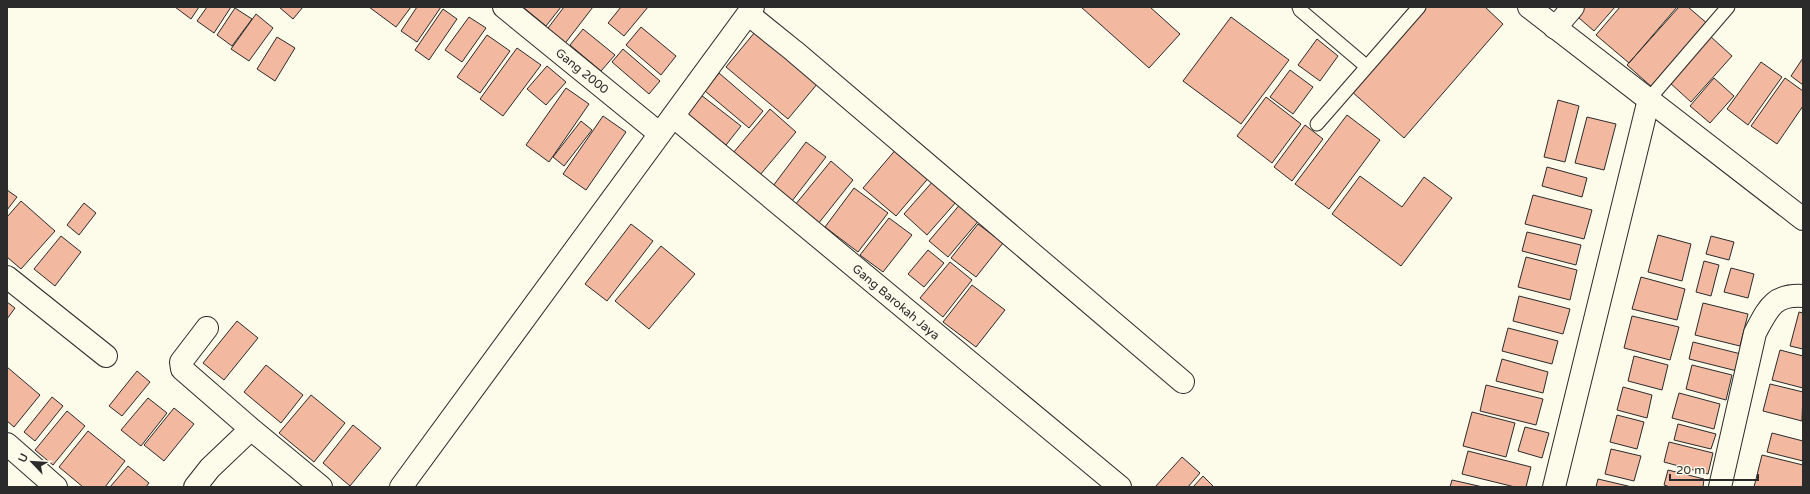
<svg xmlns="http://www.w3.org/2000/svg" width="1810" height="494" font-family="'Varela Round',sans-serif">
<style>
.building{fill:#f2b8a0;stroke:#2b2b2b}
.lines{fill:none;stroke-linecap:round;stroke-linejoin:round}
.lane-casing{stroke:#2b2b2b;stroke-width:15}
.street-casing{stroke:#2b2b2b;stroke-width:24}
.secondary-casing{stroke:#2b2b2b;stroke-width:24}
.lane{stroke:#fdfbea;stroke-width:13}
.street{stroke:#fdfbea;stroke-width:22}
.secondary{stroke:#fdfbea;stroke-width:22}
.labels{text-anchor:middle;stroke-width:3;stroke-linejoin:round;paint-order:stroke}
.street-label{font-size:12px;fill:#2b2b2b;stroke:#fdfbea}
</style>
<rect width="100%" height="100%" fill="#fdfbea"/>
<path class="building" d="M 175,7 L 199,7 L 191,19 Z
M 207,7 L 231,7 L 214,33 L 197,21 Z
M 279,7 L 303,7 L 293,19 Z
M 369,7 L 411,7 L 396,27 Z
M 417,7 L 441,7 L 417,42 L 401,31 Z
M 523,7 L 561,7 L 546,26 Z
M 564,7 L 593,7 L 563,46 L 545,32 Z
M 621,7 L 648,7 L 624,36 L 608,23 Z
M 1081,7 L 1150,7 L 1180,34 L 1149,68 Z
M 1422,7 L 1485,7 L 1503,24 L 1404,138 L 1350,90 Z
M 1574,7 L 1615,7 L 1594,31 L 1571,11 Z
M 1620,7 L 1677,7 L 1629,63 L 1596,35 Z
M 1679,7 L 1688,7 L 1709,25 L 1653,88 L 1627,65 Z
M 235,8 L 252,19 L 232,46 L 217,35 Z
M 443,9 L 457,19 L 429,60 L 415,50 Z
M 256,14 L 273,28 L 249,61 L 231,49 Z
M 469,17 L 486,28 L 462,62 L 445,50 Z
M 1231,17 L 1289,60 L 1241,124 L 1183,81 Z
M 641,27 L 676,56 L 661,75 L 626,45 Z
M 583,29 L 615,55 L 601,71 L 570,45 Z
M 755,32 L 818,83 L 788,119 L 726,67 Z
M 487,35 L 510,51 L 480,93 L 457,77 Z
M 1710,36 L 1732,56 L 1691,102 L 1669,82 Z
M 277,37 L 295,48 L 275,81 L 257,69 Z
M 1317,39 L 1338,56 L 1320,81 L 1298,65 Z
M 517,48 L 541,65 L 503,116 L 480,99 Z
M 623,49 L 660,81 L 649,94 L 612,62 Z
M 1803,58 L 1803,85 L 1791,76 Z
M 1761,62 L 1782,77 L 1748,125 L 1727,109 Z
M 547,66 L 566,82 L 546,105 L 527,89 Z
M 1290,70 L 1313,87 L 1293,114 L 1270,97 Z
M 719,73 L 763,111 L 749,128 L 705,91 Z
M 1714,78 L 1734,96 L 1710,123 L 1690,106 Z
M 1785,78 L 1803,91 L 1803,106 L 1777,144 L 1751,126 Z
M 566,88 L 589,104 L 549,162 L 526,145 Z
M 701,95 L 741,126 L 726,145 L 686,115 Z
M 1266,97 L 1301,124 L 1272,163 L 1237,136 Z
M 1558,100 L 1579,106 L 1565,162 L 1544,157 Z
M 770,109 L 796,132 L 760,175 L 733,153 Z
M 1347,115 L 1380,140 L 1329,209 L 1295,184 Z
M 603,116 L 626,132 L 586,190 L 563,174 Z
M 1587,117 L 1616,124 L 1604,170 L 1575,163 Z
M 581,121 L 592,130 L 564,166 L 553,157 Z
M 1305,125 L 1323,139 L 1292,181 L 1274,167 Z
M 806,142 L 826,157 L 792,201 L 773,186 Z
M 898,147 L 931,175 L 896,216 L 863,188 Z
M 831,161 L 853,180 L 818,224 L 795,205 Z
M 1547,167 L 1587,178 L 1582,197 L 1542,186 Z
M 1360,176 L 1402,207 L 1424,177 L 1452,198 L 1401,266 L 1332,214 Z
M 934,180 L 957,201 L 927,235 L 904,214 Z
M 854,188 L 888,213 L 858,252 L 825,227 Z
M 7,190 L 17,197 L 7,210 Z
M 1533,195 L 1592,210 L 1584,239 L 1525,224 Z
M 21,201 L 55,231 L 21,269 L 7,257 L 7,217 Z
M 962,202 L 981,218 L 948,257 L 929,241 Z
M 84,203 L 96,213 L 79,235 L 67,225 Z
M 889,218 L 912,235 L 883,272 L 860,255 Z
M 631,224 L 653,241 L 607,301 L 585,284 Z
M 978,224 L 1003,243 L 976,277 L 951,258 Z
M 1527,232 L 1581,245 L 1576,265 L 1522,251 Z
M 1658,235 L 1691,244 L 1682,281 L 1648,272 Z
M 61,236 L 81,252 L 55,286 L 34,269 Z
M 1711,236 L 1734,242 L 1729,260 L 1706,254 Z
M 661,246 L 695,274 L 649,329 L 615,301 Z
M 928,250 L 944,263 L 924,287 L 908,274 Z
M 1526,257 L 1577,270 L 1570,300 L 1518,287 Z
M 1704,261 L 1719,265 L 1711,296 L 1696,292 Z
M 950,262 L 972,280 L 943,317 L 920,298 Z
M 1731,268 L 1754,274 L 1748,298 L 1724,292 Z
M 1641,277 L 1685,289 L 1677,320 L 1632,309 Z
M 972,285 L 1005,310 L 976,347 L 943,322 Z
M 1519,296 L 1570,309 L 1563,334 L 1513,321 Z
M 7,302 L 15,308 L 7,319 Z
M 1703,303 L 1748,314 L 1740,346 L 1695,335 Z
M 1799,312 L 1803,313 L 1803,349 L 1790,346 Z
M 1632,316 L 1679,327 L 1670,360 L 1624,348 Z
M 237,321 L 258,338 L 224,380 L 203,363 Z
M 1508,328 L 1558,341 L 1552,364 L 1502,351 Z
M 1693,342 L 1741,354 L 1737,371 L 1689,359 Z
M 1780,350 L 1803,356 L 1803,388 L 1772,380 Z
M 1634,356 L 1668,365 L 1662,390 L 1628,381 Z
M 1502,359 L 1548,372 L 1543,393 L 1496,381 Z
M 266,365 L 303,395 L 281,423 L 244,392 Z
M 1692,365 L 1732,375 L 1726,400 L 1686,389 Z
M 7,367 L 40,395 L 14,427 L 7,421 Z
M 137,371 L 150,382 L 122,416 L 109,406 Z
M 1770,384 L 1803,392 L 1802,421 L 1763,411 Z
M 1486,385 L 1543,399 L 1536,425 L 1480,411 Z
M 1623,387 L 1652,395 L 1647,418 L 1617,410 Z
M 1679,393 L 1720,404 L 1714,429 L 1672,418 Z
M 311,395 L 345,423 L 314,462 L 279,433 Z
M 52,397 L 63,406 L 35,441 L 24,432 Z
M 148,398 L 167,413 L 141,446 L 121,430 Z
M 174,408 L 194,424 L 164,461 L 144,445 Z
M 67,411 L 85,426 L 53,465 L 35,450 Z
M 1472,412 L 1515,423 L 1506,457 L 1463,446 Z
M 1617,415 L 1644,422 L 1637,449 L 1610,442 Z
M 1678,424 L 1716,434 L 1711,449 L 1674,440 Z
M 353,425 L 381,448 L 350,486 L 323,463 Z
M 1525,427 L 1549,433 L 1542,458 L 1518,451 Z
M 88,431 L 125,461 L 105,487 L 83,487 L 59,467 Z
M 1772,433 L 1803,441 L 1803,461 L 1767,452 Z
M 1669,442 L 1713,453 L 1708,474 L 1664,462 Z
M 1611,449 L 1641,456 L 1634,481 L 1605,474 Z
M 1468,451 L 1531,467 L 1526,487 L 1515,487 L 1462,474 Z
M 1762,455 L 1803,465 L 1803,487 L 1754,487 Z
M 1182,457 L 1200,473 L 1188,487 L 1155,487 Z
M 128,466 L 149,483 L 146,487 L 110,487 Z
M 1668,470 L 1704,479 L 1703,487 L 1670,487 L 1664,485 Z
M 1203,476 L 1214,487 L 1193,487 Z
M 1598,479 L 1632,487 L 1596,487 Z
M 1452,480 L 1483,487 L 1450,487 Z"/>
<g class="lines">
<g class="lane-casing">
<path id="lane" d="M 1299,7 L 1300,10 L 1366,66
M 1649,99 L 1728,7
M 1317,124 L 1419,7"/>
</g>
<g class="street-casing">
<path id="street" d="M 504,7 L 660,134
M 748,14 L 794,51 L 1183,382
M 1555,28 L 1573,7
M 673,116 L 1120,487
M 7,277 L 106,356
M 207,328 L 181,362 L 182,369 L 251,429
M 7,444 L 56,487
M 195,487 L 210,468 L 251,429 L 321,487
M 401,487 L 753,7
M 1554,487 L 1649,99
M 1720,487 L 1755,333 C 1768,309 1773,294 1803,296"/>
</g>
<g class="secondary-casing">
<path id="secondary" d="M 1529,7 L 1803,219"/>
</g>
<use href="#lane" class="lane"/>
<use href="#street" class="street"/>
<use href="#secondary" class="secondary"/>
</g>
<g class="labels">
<g class="street-label">
<text transform="translate(582 71) rotate(39)" y="4">Gang 2000</text>
<text transform="translate(896 302) rotate(40)" y="4">Gang Barokah Jaya</text>
</g>
</g>
<rect width="1810" height="494" fill="none" stroke="#2b2b2b" stroke-width="16"/>
<g transform="translate(32 462) rotate(295)" stroke="#fdfbea" stroke-width="3" paint-order="stroke">
<path d="M0-3L7 15L0 10L-7 15Z" fill="#2b2b2b"/>
<text y="-6" font-size="11" font-weight="bold" text-anchor="middle" fill="#2b2b2b">U</text>
</g>
<path d="M1670 474v6h88v-6" fill="none" stroke="#2b2b2b" stroke-width="2"/>
<text x="1676" y="474" font-size="12" fill="#2b2b2b" stroke="#fdfbea" stroke-width="3" paint-order="stroke">20 m</text>
</svg>
